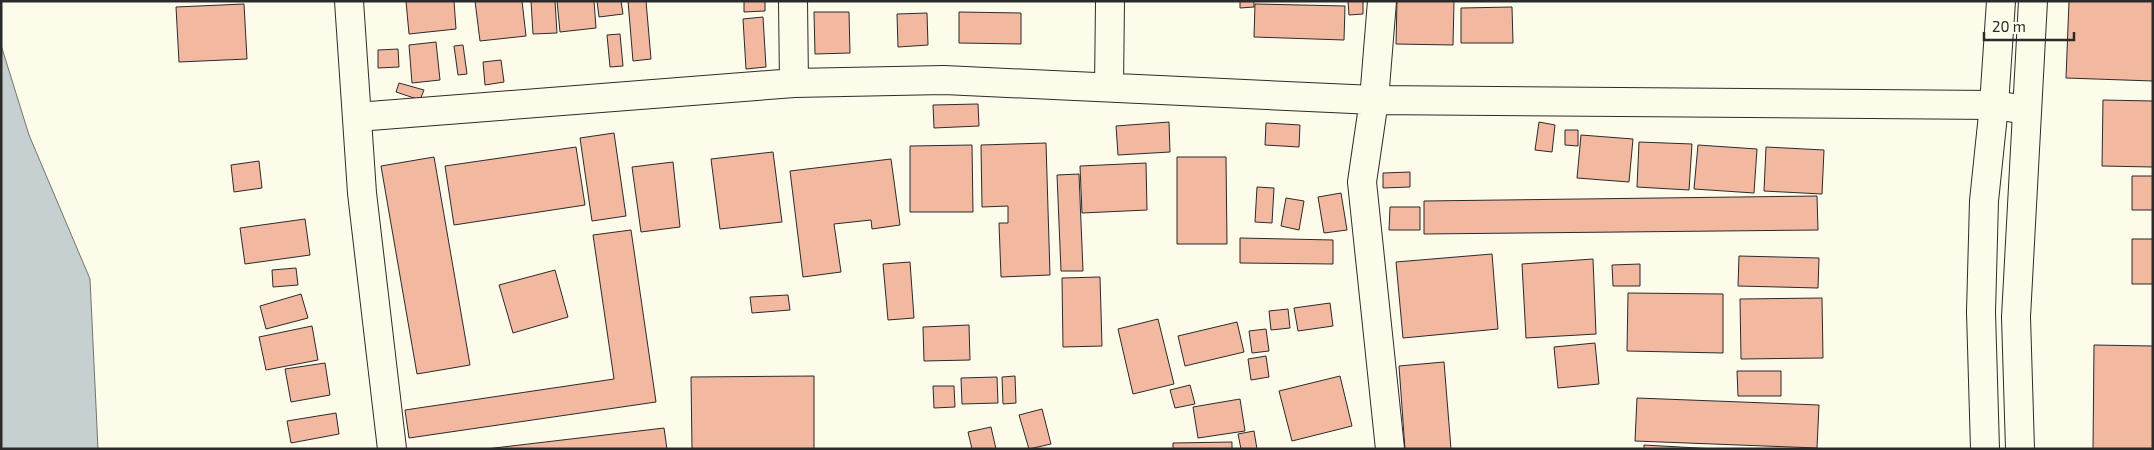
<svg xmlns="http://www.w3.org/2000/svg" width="2154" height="450" font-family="'Exo 2',sans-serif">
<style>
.water{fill:#c7d0d0;stroke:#74746e}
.building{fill:#f2b8a0;stroke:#2b2b2b}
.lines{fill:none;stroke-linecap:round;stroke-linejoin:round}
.minor-casing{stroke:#2b2b2b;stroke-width:30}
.tertiary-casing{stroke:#2b2b2b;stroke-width:30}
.trunk-casing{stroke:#2b2b2b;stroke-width:30}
.minor{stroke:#fdfbea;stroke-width:28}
.tertiary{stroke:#fdfbea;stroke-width:28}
.trunk{stroke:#fdfbea;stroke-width:28}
</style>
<rect width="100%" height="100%" fill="#fdfbea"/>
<path class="water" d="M 1,45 L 29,135 L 90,279 L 98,449 L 1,449 Z"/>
<path class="building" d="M 406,1 L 454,1 L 456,29 L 409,34 Z
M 475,1 L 522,1 L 526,36 L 480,41 Z
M 531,1 L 555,1 L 557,33 L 533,34 Z
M 557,1 L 594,1 L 596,28 L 560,32 Z
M 597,1 L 621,1 L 623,14 L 599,17 Z
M 628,1 L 646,1 L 651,59 L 633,61 Z
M 744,1 L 765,1 L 765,11 L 744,12 Z
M 1240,1 L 1254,1 L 1254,7 L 1240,8 Z
M 1348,1 L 1363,1 L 1363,14 L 1349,15 Z
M 1397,1 L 1454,1 L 1453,45 L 1396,44 Z
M 2069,1 L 2153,1 L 2153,81 L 2066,78 Z
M 244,4 L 247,59 L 179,62 L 176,7 Z
M 1255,4 L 1345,6 L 1344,40 L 1254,37 Z
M 1512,7 L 1513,43 L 1461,43 L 1461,8 Z
M 814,12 L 849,12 L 850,53 L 815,54 Z
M 959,12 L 1021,13 L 1021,44 L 959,43 Z
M 927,13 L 928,45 L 898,47 L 897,14 Z
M 763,17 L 766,67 L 746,69 L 743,19 Z
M 620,34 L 623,66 L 610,67 L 607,35 Z
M 436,42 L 440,80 L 412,83 L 409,45 Z
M 463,45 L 467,74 L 458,75 L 454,46 Z
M 398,49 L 399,67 L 378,68 L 378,50 Z
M 501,60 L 504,82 L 485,85 L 483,62 Z
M 399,83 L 424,90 L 420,100 L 396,92 Z
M 2103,100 L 2153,101 L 2153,167 L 2102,166 Z
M 978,104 L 979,126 L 934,128 L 933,105 Z
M 1169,122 L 1170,152 L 1118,155 L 1116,126 Z
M 1539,122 L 1555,125 L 1552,152 L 1535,150 Z
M 1266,123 L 1300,125 L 1299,147 L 1265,145 Z
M 1565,130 L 1578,130 L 1578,146 L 1565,145 Z
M 614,133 L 626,216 L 592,221 L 580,138 Z
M 1581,135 L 1633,139 L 1629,182 L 1577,178 Z
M 1639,142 L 1692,144 L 1689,190 L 1637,187 Z
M 1046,143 L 1050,275 L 1001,277 L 999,223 L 1008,223 L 1008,206 L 982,207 L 981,145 Z
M 972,145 L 973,212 L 910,212 L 910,146 Z
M 1698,145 L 1757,149 L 1754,193 L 1694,189 Z
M 576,147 L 585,205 L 454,225 L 445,166 Z
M 1766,147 L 1824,150 L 1822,194 L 1764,191 Z
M 773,152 L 782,222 L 720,229 L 711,159 Z
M 434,157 L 470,365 L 417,374 L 381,166 Z
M 1177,157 L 1226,157 L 1227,244 L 1177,244 Z
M 891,159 L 900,225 L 872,229 L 871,220 L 834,224 L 841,272 L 803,277 L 790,171 Z
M 259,161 L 262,188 L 234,192 L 231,165 Z
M 673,162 L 680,227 L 641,232 L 632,167 Z
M 1146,163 L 1147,210 L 1082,213 L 1080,166 Z
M 1410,172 L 1410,187 L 1383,188 L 1383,173 Z
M 1079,174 L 1083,271 L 1061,271 L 1057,175 Z
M 2132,176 L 2153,176 L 2153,210 L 2132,210 Z
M 1257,187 L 1274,188 L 1272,223 L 1255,222 Z
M 1341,193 L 1347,230 L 1324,233 L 1318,197 Z
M 1817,196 L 1818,230 L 1424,234 L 1424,201 Z
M 1286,198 L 1304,201 L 1299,230 L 1281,226 Z
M 1390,207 L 1420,207 L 1420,230 L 1389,230 Z
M 305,219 L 310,255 L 245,264 L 240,228 Z
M 631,230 L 656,402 L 409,438 L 405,410 L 614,379 L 593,235 Z
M 1240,238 L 1333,240 L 1333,264 L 1240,263 Z
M 2132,239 L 2153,239 L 2153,284 L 2132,284 Z
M 1492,254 L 1498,329 L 1403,338 L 1396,262 Z
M 1739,256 L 1819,258 L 1818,288 L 1738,286 Z
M 1593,259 L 1596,334 L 1526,338 L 1522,264 Z
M 910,262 L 914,318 L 888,320 L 883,264 Z
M 1640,264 L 1640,286 L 1613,286 L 1612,265 Z
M 296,268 L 298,285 L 273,287 L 272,270 Z
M 555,270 L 568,317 L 513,333 L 499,285 Z
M 1100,277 L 1102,346 L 1063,347 L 1062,278 Z
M 1628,293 L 1723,294 L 1723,353 L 1627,351 Z
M 301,294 L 308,318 L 266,329 L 260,306 Z
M 788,295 L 790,310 L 752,313 L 750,297 Z
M 1822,298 L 1823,358 L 1741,359 L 1740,299 Z
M 1330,303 L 1333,326 L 1298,331 L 1294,308 Z
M 1288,309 L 1290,328 L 1271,330 L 1269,311 Z
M 1158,319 L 1174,384 L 1133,394 L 1118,329 Z
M 1237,322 L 1244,352 L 1185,366 L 1178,336 Z
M 969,325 L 970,360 L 924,361 L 923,327 Z
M 312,326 L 318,360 L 266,370 L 259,337 Z
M 1266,329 L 1269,351 L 1252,353 L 1249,331 Z
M 1595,343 L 1599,384 L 1558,388 L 1554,347 Z
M 2094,345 L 2153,346 L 2153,449 L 2093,449 Z
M 1266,356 L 1269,377 L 1251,380 L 1248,359 Z
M 1444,362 L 1451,449 L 1405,449 L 1399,366 Z
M 325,363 L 330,395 L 291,402 L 285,369 Z
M 1737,371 L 1781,371 L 1781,396 L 1738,396 Z
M 814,376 L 814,449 L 692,449 L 691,377 Z
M 1015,376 L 1016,403 L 1003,404 L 1002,377 Z
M 1340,376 L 1352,426 L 1292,441 L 1279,391 Z
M 997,377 L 998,403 L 962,404 L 961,378 Z
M 1190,385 L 1195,404 L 1175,408 L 1170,390 Z
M 933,386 L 954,386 L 955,407 L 934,408 Z
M 1637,398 L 1819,405 L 1817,448 L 1635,441 Z
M 1240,399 L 1245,431 L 1198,438 L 1193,407 Z
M 1042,409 L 1051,444 L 1029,449 L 1019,415 Z
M 336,413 L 339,434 L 291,443 L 287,421 Z
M 991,427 L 996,449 L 972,449 L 968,432 Z
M 664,428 L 667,449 L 486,449 Z
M 1254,431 L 1257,449 L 1241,449 L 1238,434 Z
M 1232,442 L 1232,449 L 1173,449 L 1173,443 Z
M 1644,445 L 1716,449 L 1644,449 Z"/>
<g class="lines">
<g class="minor-casing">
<path id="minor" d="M 793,1 L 794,83
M 1382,1 L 1374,100 L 1362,182 L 1390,449
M 1109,87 L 1110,1
M 357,117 L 794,83 L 944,80 L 1374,100 L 1994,105 L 2027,110"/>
</g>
<g class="tertiary-casing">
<path id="tertiary" d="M 349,1 L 362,193 L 392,449"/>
</g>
<g class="trunk-casing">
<path id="trunk" d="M 1985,449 L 1981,312 L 1984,201 L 1994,105 L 2001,1
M 2020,449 L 2016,317 L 2033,1"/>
</g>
<use href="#minor" class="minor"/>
<use href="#tertiary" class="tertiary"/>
<use href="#trunk" class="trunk"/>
</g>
<rect width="2154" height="450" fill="none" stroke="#2b2b2b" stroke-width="5"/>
<path d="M1984 32v8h90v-8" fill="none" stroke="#2b2b2b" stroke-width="2.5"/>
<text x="1992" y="32" font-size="15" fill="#2b2b2b" stroke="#fdfbea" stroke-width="4" paint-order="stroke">20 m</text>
</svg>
